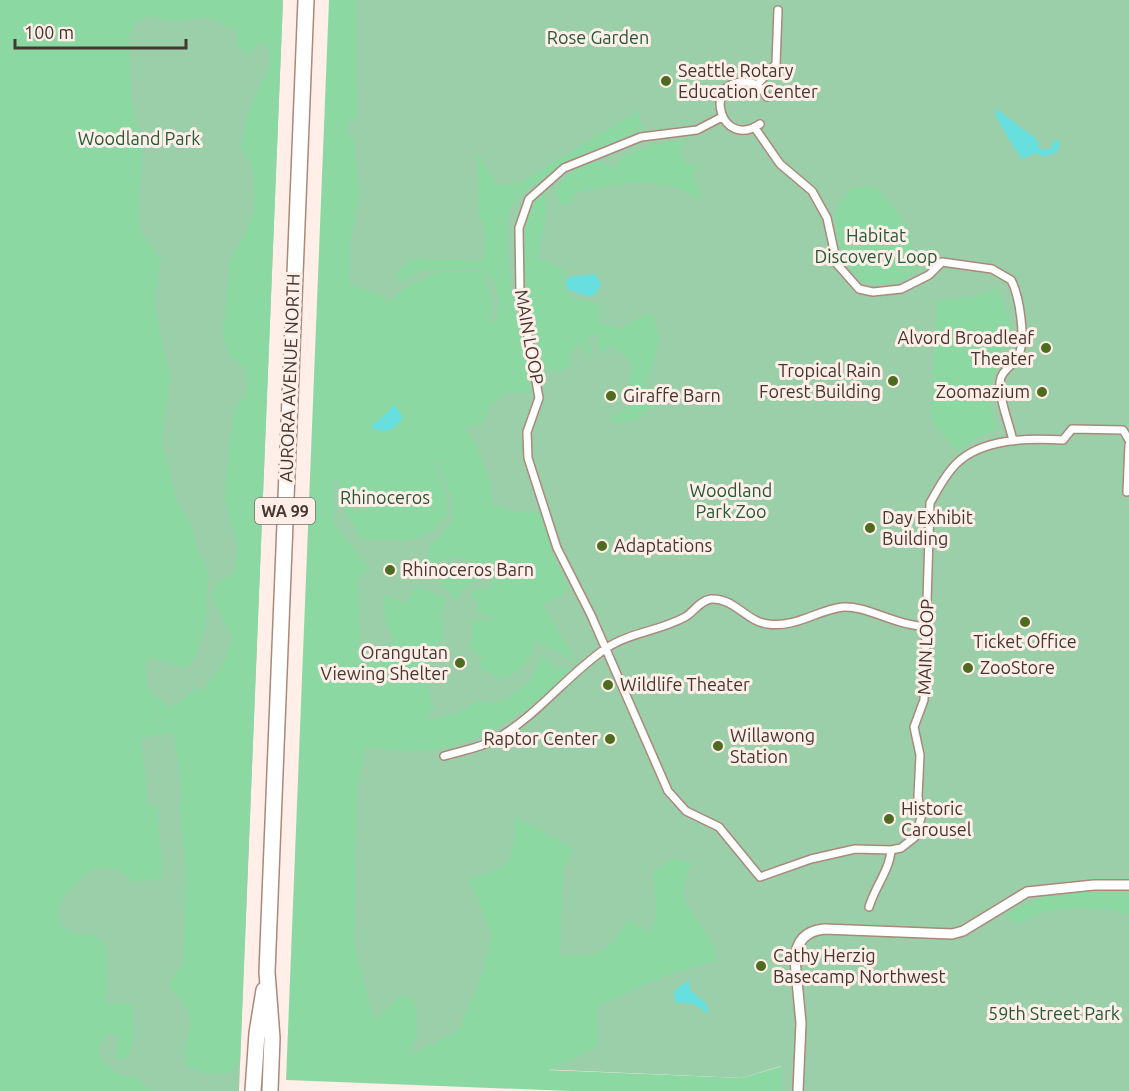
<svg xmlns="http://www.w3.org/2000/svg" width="1129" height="1091" font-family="Ubuntu,sans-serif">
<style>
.green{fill:#9acfa9}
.forest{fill:#8bd8a3;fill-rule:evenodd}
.water{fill:#68dfdf}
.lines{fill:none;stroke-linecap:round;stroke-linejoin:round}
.pedestrian-casing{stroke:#ab897a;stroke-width:10}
.minor-casing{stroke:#ab897a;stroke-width:12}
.trunk-casing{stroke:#ab897a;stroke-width:18}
.pedestrian{stroke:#fff;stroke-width:7}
.minor{stroke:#fff;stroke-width:9}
.trunk{stroke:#fff;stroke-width:15}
.poi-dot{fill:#4e6b20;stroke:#ffefe8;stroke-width:2}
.labels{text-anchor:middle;stroke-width:6;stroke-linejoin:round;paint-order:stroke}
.shield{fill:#ffefe8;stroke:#7d6e67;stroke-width:1.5}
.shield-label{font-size:16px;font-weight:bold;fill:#453630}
.park-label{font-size:18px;fill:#225937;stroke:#ffefe8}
.poi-label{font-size:18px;fill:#453630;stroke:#ffefe8;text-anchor:start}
.street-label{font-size:18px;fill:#453630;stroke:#ffefe8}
</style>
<rect width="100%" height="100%" fill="#ffefe8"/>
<path class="green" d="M 0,0 L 283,0 L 239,1091 L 0,1091 Z
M 338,0 L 1129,0 L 1129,1091 L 781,1091 L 781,1066 L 742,1078 L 332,1060 L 332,443 Z"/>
<path class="forest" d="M 0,0 L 283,0 L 240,1061 L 229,1073 L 209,1074 L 188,1068 C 175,1035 212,1026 170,988 L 170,982 L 183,963 L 186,875 L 179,803 L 183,802 L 174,733 L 158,735 L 156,696 L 167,706 L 179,704 L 191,691 L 204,688 L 225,660 L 232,637 L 212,598 L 217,581 L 234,574 L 238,546 L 224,497 L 234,409 L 247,393 L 247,371 L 230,356 L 223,335 L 230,260 L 246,232 L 255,207 L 253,167 L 241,148 C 245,133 246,115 252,101 C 259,85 279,61 265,44 L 259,42 L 251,52 L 245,54 L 236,42 L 238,31 L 207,17 L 176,21 L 147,16 L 134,25 L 129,38 L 131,99 L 142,156 L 137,220 L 143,235 L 161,258 L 154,304 L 170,378 L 161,441 L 177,501 L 192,526 L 196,546 L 208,570 L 206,624 L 197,653 L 190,664 L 183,668 L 153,658 L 145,662 L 148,689 L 155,695 L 157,735 L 141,738 L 149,807 L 157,806 L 163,878 L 137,882 L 115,868 L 93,869 C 79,881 37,913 70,931 C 82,937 95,932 105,943 L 106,1004 L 132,1004 C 133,1019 140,1057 120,1060 L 116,1055 L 119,1036 L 107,1034 L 99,1048 L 101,1060 L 117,1074 L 134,1076 L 151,1091 L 0,1091 Z
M 329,0 L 356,0 L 357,120 L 348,121 L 347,136 L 354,137 L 359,195 L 349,249 L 349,283 L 386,298 L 385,304 L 408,286 L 437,272 L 482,272 L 478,269 L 422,270 L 404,282 L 395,275 L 412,259 L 482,261 L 487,237 L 479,215 L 477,152 L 498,185 L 517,184 L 640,110 L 640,124 L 645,128 C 615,143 523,179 510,210 C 497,244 524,352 534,390 L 523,393 L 509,391 L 490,405 L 483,423 L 464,428 C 482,449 490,478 493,505 L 521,512 L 542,512 L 552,553 L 569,590 L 543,605 L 576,661 L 536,641 C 529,663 522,671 500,679 L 480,668 L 481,658 L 471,648 L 472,619 L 491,622 L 489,615 L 477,614 L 477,602 L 471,598 L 474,589 L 483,590 L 491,587 L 493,578 C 470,561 459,547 430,566 C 423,538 440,543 450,523 C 459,504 443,477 435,461 L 431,464 L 435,465 L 447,497 L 447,517 C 413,552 404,535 363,541 L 346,513 L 338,481 L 333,478 L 334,523 L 369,568 L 358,579 L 360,660 L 395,642 L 385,619 L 384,594 L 406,604 L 417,585 L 446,599 L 441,615 L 442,639 C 425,659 425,685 434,709 L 425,721 L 452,715 L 478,701 L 495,703 L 511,696 L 530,681 L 543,654 L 555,668 L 571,668 C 549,699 486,738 449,747 C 423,753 393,749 366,748 L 357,786 L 354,945 L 374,1020 L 401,995 L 415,1000 L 417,1035 L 408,1056 L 458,1031 L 481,977 L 492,934 L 469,879 C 514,867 514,861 515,816 L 573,849 L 563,869 L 560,955 C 601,957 605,955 628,920 L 649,932 L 657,914 L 653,872 L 673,858 L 692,863 C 671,903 695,911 711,941 C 714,946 715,954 717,960 L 666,975 L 597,1007 L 598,1046 L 549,1070 L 742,1078 L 782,1066 L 781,1091 L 571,1091 L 286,1080 ZM 484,272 C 502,282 499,304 496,321 L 488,321 L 493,309 Z
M 685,140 L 680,153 L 684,162 L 695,164 L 697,168 L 693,176 L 702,198 L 697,199 C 662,173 615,184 576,193 L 570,204 L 561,205 L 555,191 C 561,179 564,178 575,171 C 593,161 595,158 615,169 L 620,158 L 654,144 Z
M 873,186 C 901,209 913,233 917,269 C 900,288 886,284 862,282 L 844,262 L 834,219 L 838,205 L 852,188 Z
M 543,188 C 551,213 541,233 538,257 L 567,272 L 564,286 L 572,298 L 599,304 L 599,324 L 613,325 L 618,331 L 640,316 L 653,315 L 660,340 C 654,355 653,371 644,385 L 653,394 L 653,404 C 641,419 629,426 610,420 L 619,412 L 630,408 C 634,393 627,381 633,366 L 623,354 L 609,346 L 601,354 L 596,332 L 586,340 L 593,348 L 589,357 L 580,343 L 569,354 L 571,365 L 559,372 L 547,369 C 523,328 508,224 543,188 Z
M 998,287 L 1012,327 L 993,377 L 991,404 L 997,431 L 982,434 L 957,451 L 931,419 L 937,301 L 978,296 Z
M 458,564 L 474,569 L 477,576 L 476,580 L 460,592 L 456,601 L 431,573 L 444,565 Z
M 1092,890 L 1129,891 L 1129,915 C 1102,905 1041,903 1021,925 L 1004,914 L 1056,892 Z"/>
<path class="water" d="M 995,108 L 1038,140 L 1038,146 L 1044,150 L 1051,148 L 1054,140 L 1059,140 L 1059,151 L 1045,157 L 1036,153 L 1022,159 C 1016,150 993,116 995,108 Z
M 595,274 L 601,284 L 596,294 L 589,297 L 567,289 L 566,280 L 570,277 Z
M 395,405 L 403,418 L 394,428 L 386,431 L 373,429 L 373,424 C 382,419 387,411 395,405 Z
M 689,980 L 690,990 L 706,1003 L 709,1014 L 693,1004 L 675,1002 L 674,991 Z"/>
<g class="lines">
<g class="pedestrian-casing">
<path id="pedestrian" d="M 771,69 L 776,64 L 778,10
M 757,85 L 765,76
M 722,117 L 697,130 L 641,137 L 564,168 L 529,199 L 519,228 L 520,291 L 539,398 L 527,432 L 528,458 L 557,548 L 591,615 L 668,791 L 686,811 L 719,827 L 760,877 L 811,859 L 855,849 L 891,850 L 901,848 L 915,837 L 921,818 L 918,796 L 920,755 L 914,727 L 924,700 L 930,503 C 938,489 945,475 956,464 C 982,438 1029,438 1063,440 L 1072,429 L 1123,430 L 1129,440
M 760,124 C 720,151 702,80 745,82 C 755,82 762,88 767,97
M 755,128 L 780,164 L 812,191 L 827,218 L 837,264 L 859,289 L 873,292 L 901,289 L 929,275 L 942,262 L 992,269 L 1011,280 C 1019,294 1027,341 1018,356 C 1013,366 1001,370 1000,382 C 999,400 1009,422 1013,441
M 1127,492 L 1129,445
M 444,756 C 460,751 481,748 496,739 C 537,716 566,676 605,649 C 630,632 660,631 685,617 C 694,612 699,601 711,599 C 733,597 747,622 768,624 C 796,628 817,610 843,607 C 866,605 898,627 927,626
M 869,907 C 875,887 890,869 891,850"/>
</g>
<g class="minor-casing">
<path id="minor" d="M 798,1091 L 801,1023 L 795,960 C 796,942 805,931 824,929 L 952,934 L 963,931 L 1027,892 L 1094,885 L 1129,885"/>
</g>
<g class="trunk-casing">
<path id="trunk" d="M 253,1091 L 257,1033 L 264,990
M 270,1091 L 272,1038 L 267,972 L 306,0"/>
</g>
<use href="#pedestrian" class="pedestrian"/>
<use href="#minor" class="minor"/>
<use href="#trunk" class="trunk"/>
</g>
<g class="poi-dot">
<circle cx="666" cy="81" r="6"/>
<circle cx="1046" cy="348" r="6"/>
<circle cx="893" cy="381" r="6"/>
<circle cx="1042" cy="392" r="6"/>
<circle cx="611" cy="396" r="6"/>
<circle cx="870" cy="528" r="6"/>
<circle cx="602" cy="546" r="6"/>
<circle cx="390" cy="570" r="6"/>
<circle cx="1025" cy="622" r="6"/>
<circle cx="460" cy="663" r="6"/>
<circle cx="968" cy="668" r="6"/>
<circle cx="608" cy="685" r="6"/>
<circle cx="610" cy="739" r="6"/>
<circle cx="718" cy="746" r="6"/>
<circle cx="889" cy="819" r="6"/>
<circle cx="761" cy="966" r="6"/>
</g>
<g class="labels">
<rect class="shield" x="255" y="498" width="60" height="26" rx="4.5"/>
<g class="shield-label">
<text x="285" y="517">WA 99</text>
</g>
<g class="park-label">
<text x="598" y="44">Rose Garden</text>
<text x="139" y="145">Woodland Park</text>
<text x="876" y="242">Habitat<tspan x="876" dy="21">Discovery Loop</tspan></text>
<text x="731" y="497">Woodland<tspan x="731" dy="21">Park Zoo</tspan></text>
<text x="385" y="504">Rhinoceros</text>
<text x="1054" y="1020">59th Street Park</text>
</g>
<g class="poi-label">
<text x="678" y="77">Seattle Rotary<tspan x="678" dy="21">Education Center</tspan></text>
<text x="1034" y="344" text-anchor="end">Alvord Broadleaf<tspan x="1034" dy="21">Theater</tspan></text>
<text x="881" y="377" text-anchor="end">Tropical Rain<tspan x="881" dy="21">Forest Building</tspan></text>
<text x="1030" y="398" text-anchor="end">Zoomazium</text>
<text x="623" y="402">Giraffe Barn</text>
<text x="882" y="524">Day Exhibit<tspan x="882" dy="21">Building</tspan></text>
<text x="614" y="552">Adaptations</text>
<text x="402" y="576">Rhinoceros Barn</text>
<text x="1025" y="648" text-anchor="middle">Ticket Office</text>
<text x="448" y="659" text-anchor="end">Orangutan<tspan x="448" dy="21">Viewing Shelter</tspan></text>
<text x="980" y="674">ZooStore</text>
<text x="620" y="691">Wildlife Theater</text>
<text x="730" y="742">Willawong<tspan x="730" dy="21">Station</tspan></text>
<text x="598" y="745" text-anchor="end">Raptor Center</text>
<text x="901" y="815">Historic<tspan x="901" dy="21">Carousel</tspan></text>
<text x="773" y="962">Cathy Herzig<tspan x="773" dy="21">Basecamp Northwest</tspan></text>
</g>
<g class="street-label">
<text transform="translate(529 337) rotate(80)" y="6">MAIN LOOP</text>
<text transform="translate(290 378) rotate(-88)" y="6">AURORA AVENUE NORTH</text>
<text transform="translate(926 647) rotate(-88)" y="6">MAIN LOOP</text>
</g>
</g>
<path d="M15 39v9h171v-9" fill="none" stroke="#453630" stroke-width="3"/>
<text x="24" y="39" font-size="18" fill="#453630" stroke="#ffefe8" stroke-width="4.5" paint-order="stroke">100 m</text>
</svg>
